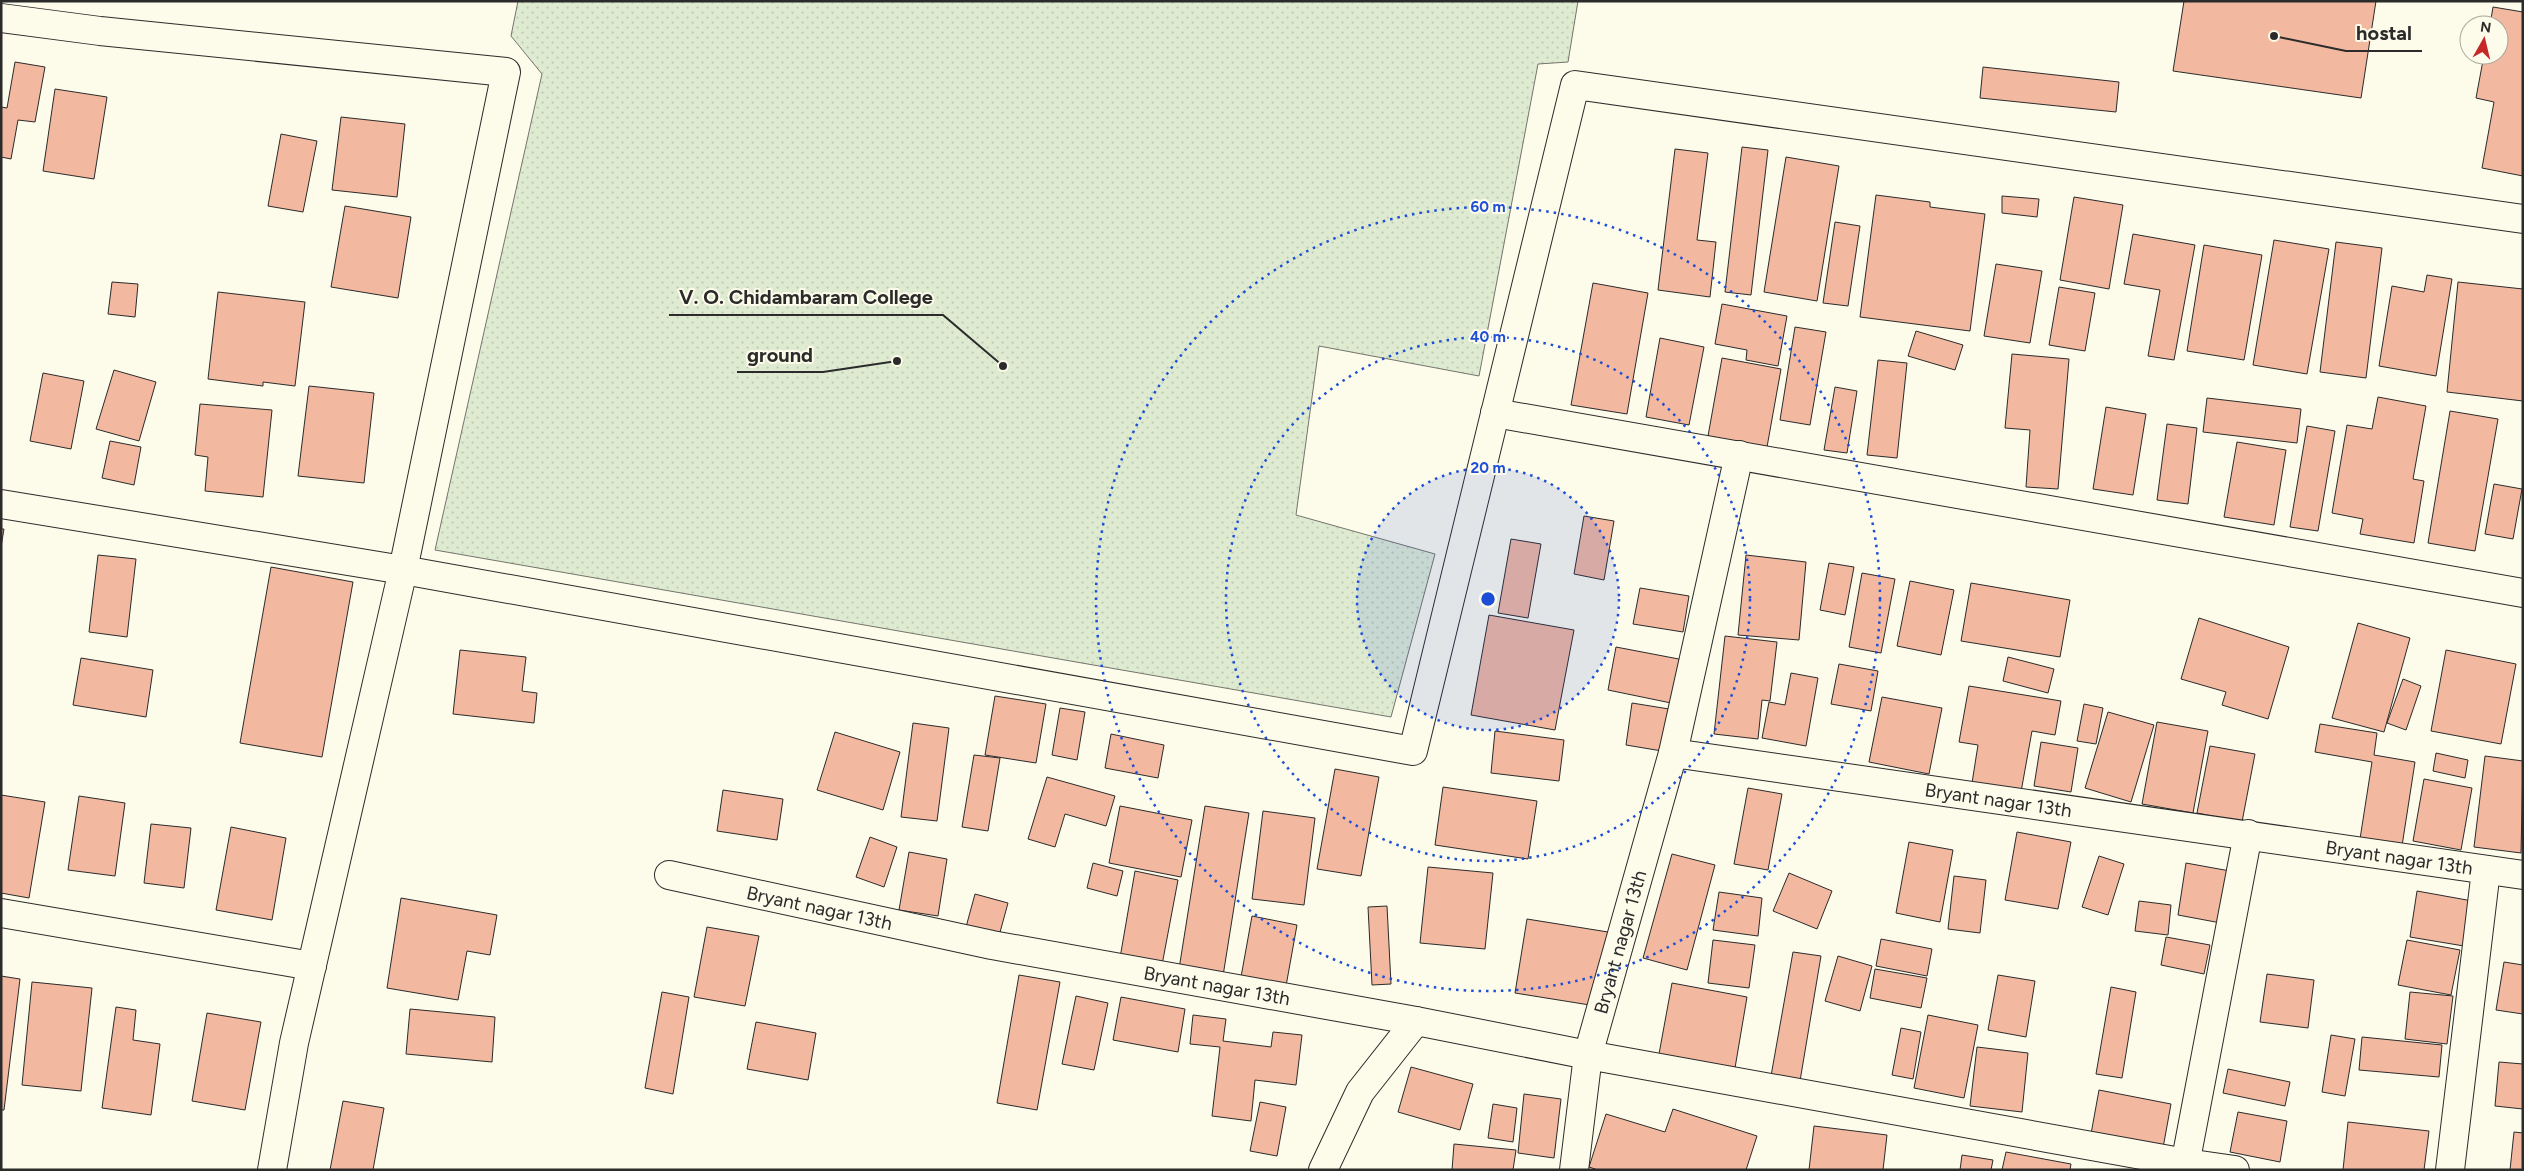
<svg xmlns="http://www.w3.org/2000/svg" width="2524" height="1171" font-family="Figtree,sans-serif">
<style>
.grass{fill:url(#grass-dots);stroke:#74746e}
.building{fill:#f2b8a0;stroke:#2b2b2b}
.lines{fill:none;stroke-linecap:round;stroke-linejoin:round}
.minor-casing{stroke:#2b2b2b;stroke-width:30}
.minor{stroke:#fdfbea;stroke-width:28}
.ring{fill:none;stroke:#1d4ed8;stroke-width:2.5;stroke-dasharray:2.5 5}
.labels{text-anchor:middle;stroke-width:4;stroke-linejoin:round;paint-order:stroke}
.street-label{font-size:19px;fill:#2b2b2b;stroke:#fdfbea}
.centre{fill:#1d4ed8;stroke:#fdfbea;stroke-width:2.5}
.ring-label{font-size:15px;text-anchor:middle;font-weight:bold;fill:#1d4ed8;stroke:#fdfbea;stroke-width:4;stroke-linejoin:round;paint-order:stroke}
.leader{fill:none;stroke:#2b2b2b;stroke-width:2}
.callout-dot{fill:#2b2b2b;stroke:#fdfbea;stroke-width:2}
.callout-label{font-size:20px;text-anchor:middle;font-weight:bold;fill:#2b2b2b;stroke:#fdfbea;stroke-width:4;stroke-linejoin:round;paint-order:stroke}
</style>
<defs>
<pattern id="grass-dots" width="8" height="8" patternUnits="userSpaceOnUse" patternTransform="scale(1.25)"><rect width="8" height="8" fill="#deebd1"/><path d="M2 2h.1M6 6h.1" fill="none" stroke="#bfcab4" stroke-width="1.8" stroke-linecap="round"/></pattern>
</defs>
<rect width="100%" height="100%" fill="#fdfbea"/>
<path class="grass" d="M 518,1 L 1578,1 L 1568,62 L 1538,64 L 1479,376 L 1319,346 L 1296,515 L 1435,554 L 1391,717 L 435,550 L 542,74 L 511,36 Z"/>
<path class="building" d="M 2184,1 L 2376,1 L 2361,98 L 2173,71 Z
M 2493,7 L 2523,12 L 2523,176 L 2482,168 L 2494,102 L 2476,98 L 2484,55 L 2499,55 L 2499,25 L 2490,25 Z
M 15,62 L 45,67 L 35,122 L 18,120 L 11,159 L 1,157 L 1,107 L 7,108 Z
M 1983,67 L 2119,82 L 2116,112 L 1980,98 Z
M 55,89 L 107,97 L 94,179 L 43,171 Z
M 341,117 L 405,124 L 397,197 L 332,190 Z
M 281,134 L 317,141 L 303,212 L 268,206 Z
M 1742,147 L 1768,150 L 1751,295 L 1725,292 Z
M 1675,149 L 1708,153 L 1697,240 L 1716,242 L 1710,297 L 1658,290 Z
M 1786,157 L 1839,166 L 1817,301 L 1764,292 Z
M 1876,195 L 1930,202 L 1930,207 L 1985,214 L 1970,331 L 1860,317 Z
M 2002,196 L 2039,199 L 2037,217 L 2002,213 Z
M 2074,197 L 2123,205 L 2109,289 L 2060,280 Z
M 345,206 L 411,217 L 398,298 L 331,287 Z
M 1835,222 L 1860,226 L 1848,306 L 1823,303 Z
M 2133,234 L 2195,245 L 2174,360 L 2148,356 L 2160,290 L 2124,284 Z
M 2274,240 L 2329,249 L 2307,374 L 2253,365 Z
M 2336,242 L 2382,248 L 2366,378 L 2320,372 Z
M 2204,245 L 2262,255 L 2244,360 L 2187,351 Z
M 1996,264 L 2042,271 L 2030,343 L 1984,336 Z
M 2427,275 L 2452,279 L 2436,376 L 2379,366 L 2392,286 L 2424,292 Z
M 112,282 L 138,284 L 135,317 L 108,314 Z
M 2458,282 L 2523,289 L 2523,401 L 2447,392 Z
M 1593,283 L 1648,293 L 1627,414 L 1571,405 Z
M 2059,287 L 2095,293 L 2085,351 L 2049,345 Z
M 218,292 L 305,302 L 295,386 L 263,382 L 263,386 L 208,379 Z
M 1722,304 L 1787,316 L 1778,366 L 1746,360 L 1747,350 L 1715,344 Z
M 1795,327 L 1826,332 L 1810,425 L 1780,420 Z
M 1916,331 L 1963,345 L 1955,370 L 1908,356 Z
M 1660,338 L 1704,347 L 1689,425 L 1646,417 Z
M 2012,354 L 2069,359 L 2058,489 L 2026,487 L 2030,430 L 2005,428 Z
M 1722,358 L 1781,369 L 1767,447 L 1708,436 Z
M 1878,360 L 1907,363 L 1897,458 L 1867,455 Z
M 114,370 L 156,382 L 139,441 L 96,429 Z
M 43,373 L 84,381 L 71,449 L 30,441 Z
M 309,386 L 374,393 L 364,483 L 298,476 Z
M 1835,387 L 1857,391 L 1847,453 L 1824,450 Z
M 2378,397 L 2426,406 L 2413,479 L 2424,481 L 2414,543 L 2360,534 L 2363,519 L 2332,513 L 2347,425 L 2372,429 Z
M 2207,398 L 2301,409 L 2297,443 L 2203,432 Z
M 200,404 L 272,410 L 263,497 L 205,491 L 208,457 L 195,455 Z
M 2106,407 L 2146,414 L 2133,495 L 2093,489 Z
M 2450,411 L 2498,419 L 2475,551 L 2428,543 Z
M 2167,424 L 2197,428 L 2188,504 L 2157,500 Z
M 2307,426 L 2335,431 L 2318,531 L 2290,527 Z
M 110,441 L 141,447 L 134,485 L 102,478 Z
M 2237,442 L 2286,450 L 2274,525 L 2224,517 Z
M 2494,484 L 2522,489 L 2513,539 L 2485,534 Z
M 1584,516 L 1614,521 L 1604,580 L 1574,574 Z
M 1,529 L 4,529 L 1,547 Z
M 1511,539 L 1541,544 L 1528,618 L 1498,613 Z
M 98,555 L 136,559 L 127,637 L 89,632 Z
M 1746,555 L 1806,562 L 1799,640 L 1738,635 Z
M 1829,563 L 1854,567 L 1845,615 L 1820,610 Z
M 271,567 L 353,582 L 322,757 L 240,743 Z
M 1862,573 L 1895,579 L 1881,653 L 1849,647 Z
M 1910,581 L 1954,590 L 1941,655 L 1897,646 Z
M 1971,583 L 2070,600 L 2060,657 L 1961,641 Z
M 1640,588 L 1689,596 L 1683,632 L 1633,624 Z
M 1489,615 L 1574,630 L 1555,730 L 1471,715 Z
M 2199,618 L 2289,647 L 2268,719 L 2222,705 L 2226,692 L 2181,679 Z
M 2358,623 L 2410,638 L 2384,732 L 2332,718 Z
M 1725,636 L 1777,642 L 1770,701 L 1762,700 L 1758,739 L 1714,734 Z
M 1616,647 L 1684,660 L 1676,704 L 1608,690 Z
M 460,650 L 526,657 L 522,691 L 537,693 L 534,723 L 453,714 Z
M 2446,650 L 2516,664 L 2501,744 L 2431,731 Z
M 2008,657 L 2054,669 L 2048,693 L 2003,681 Z
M 81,658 L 153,670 L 146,717 L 73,705 Z
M 1839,664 L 1878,671 L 1871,711 L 1831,704 Z
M 1791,673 L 1818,678 L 1806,746 L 1762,738 L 1769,702 L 1785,705 Z
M 2403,679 L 2421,686 L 2406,730 L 2387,723 Z
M 1969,686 L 2061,701 L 2055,735 L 2032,731 L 2021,792 L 1972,783 L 1978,745 L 1959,742 Z
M 995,696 L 1046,704 L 1036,763 L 985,755 Z
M 1882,697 L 1942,708 L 1929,774 L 1869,762 Z
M 1632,703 L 1669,709 L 1662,751 L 1626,745 Z
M 2084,704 L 2103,708 L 2096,744 L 2077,741 Z
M 1060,708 L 1085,712 L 1077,760 L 1052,755 Z
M 2108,712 L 2154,725 L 2131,802 L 2085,788 Z
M 2157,722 L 2208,731 L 2193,813 L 2142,804 Z
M 913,723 L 949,728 L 937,821 L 901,817 Z
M 2320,724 L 2377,733 L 2374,755 L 2415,762 L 2402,846 L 2360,839 L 2372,762 L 2315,752 Z
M 1495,731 L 1564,740 L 1559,781 L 1491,773 Z
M 835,732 L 900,752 L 883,810 L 817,790 Z
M 1111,734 L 1164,745 L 1158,778 L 1105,768 Z
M 2041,742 L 2078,748 L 2071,792 L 2034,786 Z
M 2210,746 L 2255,754 L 2242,822 L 2197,813 Z
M 2436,753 L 2468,760 L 2465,778 L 2433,771 Z
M 974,755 L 1000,758 L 988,831 L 962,827 Z
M 2485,756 L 2523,761 L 2521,853 L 2474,847 Z
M 1335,769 L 1379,777 L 1361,876 L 1317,869 Z
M 1047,777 L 1115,796 L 1106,826 L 1065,814 L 1055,847 L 1028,839 Z
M 2424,779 L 2472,788 L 2461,850 L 2413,841 Z
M 1443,787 L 1537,801 L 1528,859 L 1435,845 Z
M 1748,788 L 1782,794 L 1768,870 L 1734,864 Z
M 723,790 L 783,799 L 777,840 L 717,831 Z
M 1,795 L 45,802 L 29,898 L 1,893 Z
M 79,796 L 125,803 L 115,876 L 68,870 Z
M 1120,806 L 1192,820 L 1181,877 L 1109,863 Z
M 1205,806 L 1249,813 L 1223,976 L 1179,969 Z
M 1263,811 L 1315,818 L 1304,905 L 1252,899 Z
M 151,824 L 191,828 L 184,888 L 144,883 Z
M 231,827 L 286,838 L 272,920 L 216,910 Z
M 2017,832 L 2071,842 L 2058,909 L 2005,900 Z
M 870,837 L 897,847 L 884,887 L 856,877 Z
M 1909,842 L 1953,850 L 1940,922 L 1896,913 Z
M 909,852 L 947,859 L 938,916 L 899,910 Z
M 1672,854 L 1715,865 L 1687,970 L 1643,958 Z
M 2099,856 L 2124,864 L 2108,915 L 2082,907 Z
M 1093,863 L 1123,871 L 1117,896 L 1087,888 Z
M 2186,863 L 2230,871 L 2221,923 L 2178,915 Z
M 1428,867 L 1493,873 L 1485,949 L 1420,943 Z
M 1135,871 L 1178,880 L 1162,965 L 1120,958 Z
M 1789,873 L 1832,891 L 1817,929 L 1773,911 Z
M 1954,876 L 1986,880 L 1980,933 L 1948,929 Z
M 2417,891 L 2478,902 L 2470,947 L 2410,937 Z
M 1719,892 L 1762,898 L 1758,936 L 1713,930 Z
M 975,894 L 1008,903 L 999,936 L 966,927 Z
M 401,898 L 497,915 L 490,955 L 467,951 L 458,1000 L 387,988 Z
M 2139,901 L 2171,905 L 2168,935 L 2135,931 Z
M 1387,906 L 1391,984 L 1372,985 L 1368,907 Z
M 1252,916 L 1297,925 L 1286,986 L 1241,977 Z
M 1527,919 L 1608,932 L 1596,1006 L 1515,993 Z
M 707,927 L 759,936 L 745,1006 L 694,997 Z
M 2166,937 L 2210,945 L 2204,974 L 2161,965 Z
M 1881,939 L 1932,949 L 1927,976 L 1876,966 Z
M 1713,940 L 1755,945 L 1749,988 L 1708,983 Z
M 2407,940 L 2460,950 L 2451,995 L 2398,985 Z
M 1793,952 L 1821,956 L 1800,1081 L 1771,1076 Z
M 1838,956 L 1872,966 L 1860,1011 L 1825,1001 Z
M 2504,962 L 2523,965 L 2523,1014 L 2496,1010 Z
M 1875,969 L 1927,978 L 1921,1008 L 1870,998 Z
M 2267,974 L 2314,980 L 2308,1028 L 2260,1022 Z
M 1019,975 L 1060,982 L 1037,1110 L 997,1103 Z
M 1998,975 L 2035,981 L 2026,1037 L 1988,1030 Z
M 1,976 L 20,979 L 4,1110 L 1,1110 Z
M 32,982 L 92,988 L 81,1091 L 22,1085 Z
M 1672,983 L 1747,997 L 1735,1068 L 1659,1054 Z
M 2111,987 L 2136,992 L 2122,1078 L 2096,1074 Z
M 662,992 L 689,997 L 673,1094 L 645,1088 Z
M 2410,992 L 2453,996 L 2447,1044 L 2405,1039 Z
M 1076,996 L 1108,1003 L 1094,1070 L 1062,1064 Z
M 1121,997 L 1185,1009 L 1178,1052 L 1113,1040 Z
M 116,1007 L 136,1010 L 133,1040 L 160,1044 L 151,1115 L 102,1108 Z
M 410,1009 L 495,1017 L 492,1062 L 406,1054 Z
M 207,1013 L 261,1022 L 245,1110 L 192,1101 Z
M 1193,1015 L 1226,1019 L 1223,1041 L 1271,1047 L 1273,1032 L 1302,1035 L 1296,1085 L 1255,1080 L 1251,1121 L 1212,1116 L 1220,1047 L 1190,1044 Z
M 1928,1015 L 1978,1025 L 1964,1098 L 1914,1088 Z
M 756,1022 L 816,1033 L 808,1080 L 747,1069 Z
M 1901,1028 L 1921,1032 L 1913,1079 L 1892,1075 Z
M 2331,1035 L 2355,1039 L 2345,1096 L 2322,1092 Z
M 2362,1037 L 2442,1045 L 2439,1077 L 2359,1070 Z
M 1977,1047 L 2028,1053 L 2022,1112 L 1970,1106 Z
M 2499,1062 L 2523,1064 L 2523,1109 L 2495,1106 Z
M 1411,1067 L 1473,1084 L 1460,1130 L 1398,1112 Z
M 2228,1069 L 2290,1082 L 2285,1106 L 2223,1093 Z
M 2099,1090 L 2171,1104 L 2163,1148 L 2091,1134 Z
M 1524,1094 L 1561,1099 L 1554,1158 L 1518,1153 Z
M 343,1101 L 384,1108 L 373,1170 L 330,1170 Z
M 1260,1102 L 1286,1107 L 1277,1156 L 1250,1151 Z
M 1493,1104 L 1517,1108 L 1513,1142 L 1488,1138 Z
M 1673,1109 L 1757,1136 L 1746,1170 L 1598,1170 L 1589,1167 L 1606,1114 L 1665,1132 Z
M 2238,1112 L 2287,1121 L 2280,1162 L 2230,1152 Z
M 2348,1122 L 2429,1131 L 2424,1170 L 2343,1170 Z
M 1814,1126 L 1887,1135 L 1883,1170 L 1809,1170 Z
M 2514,1132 L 2523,1133 L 2523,1170 L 2510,1170 Z
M 1454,1144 L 1516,1150 L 1513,1170 L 1452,1170 Z
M 2006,1152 L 2071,1164 L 2070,1170 L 2002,1170 Z
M 1962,1155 L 1993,1160 L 1991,1170 L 1960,1170 Z"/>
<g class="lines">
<g class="minor-casing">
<g id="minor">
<path d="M 1,18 L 100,31 L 506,72 L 403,570 L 294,1043 L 272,1170"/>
<path d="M 1495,413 L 2523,593"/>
<path d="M 1,504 L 403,570 L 1413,751 L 1575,85 L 2523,219"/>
<path d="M 1673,753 L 1739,455"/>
<path id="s1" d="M 669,875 L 992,945 L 1416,1021 L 1588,1055 L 1673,753 L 2523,875"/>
<path d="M 1,913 L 312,966"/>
<path d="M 1323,1170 L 1360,1092 L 1416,1021"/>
<path d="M 1574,1170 L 1588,1055 L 2186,1163 L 2235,1170"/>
<path d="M 2184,1170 L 2248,834"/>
<path d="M 2450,1170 L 2486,870"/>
</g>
</g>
<use href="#minor" class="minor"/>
</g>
<circle cx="1488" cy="599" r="131" fill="#1d4ed8" fill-opacity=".12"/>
<g class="ring">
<circle cx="1488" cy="599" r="131"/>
<circle cx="1488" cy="599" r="262"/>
<circle cx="1488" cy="599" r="392"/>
</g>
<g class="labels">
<g class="street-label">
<text dy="7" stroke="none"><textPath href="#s1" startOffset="1579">Bryant nagar 13th</textPath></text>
<text dy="7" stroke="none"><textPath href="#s1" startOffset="1984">Bryant nagar 13th</textPath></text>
<text dy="7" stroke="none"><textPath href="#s1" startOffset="154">Bryant nagar 13th</textPath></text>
<text dy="7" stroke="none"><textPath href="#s1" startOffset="1054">Bryant nagar 13th</textPath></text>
<text dy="7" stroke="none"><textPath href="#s1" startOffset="559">Bryant nagar 13th</textPath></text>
</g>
</g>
<circle cx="1488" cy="599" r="8" class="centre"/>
<g class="ring-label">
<text x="1488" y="212">60 m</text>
<text x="1488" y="342">40 m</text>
<text x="1488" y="473">20 m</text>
</g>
<path class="leader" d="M2274 36L2346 51H2422M1003 366L943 315H669M897 361L823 372H737"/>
<g class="callout-dot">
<circle cx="2274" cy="36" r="5"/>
<circle cx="1003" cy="366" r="5"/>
<circle cx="897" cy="361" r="5"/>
</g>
<g class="callout-label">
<text x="2384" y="40">hostal</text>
<text x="806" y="304">V. O. Chidambaram College</text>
<text x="780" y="362">ground</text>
</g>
<rect width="2524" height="1171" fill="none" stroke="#2b2b2b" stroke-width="5"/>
<g transform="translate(2484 40) rotate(8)"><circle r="24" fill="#fdfbea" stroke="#a9a89e"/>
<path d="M0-4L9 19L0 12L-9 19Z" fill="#c62828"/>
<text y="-8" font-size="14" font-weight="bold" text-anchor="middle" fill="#2b2b2b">N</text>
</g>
</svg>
